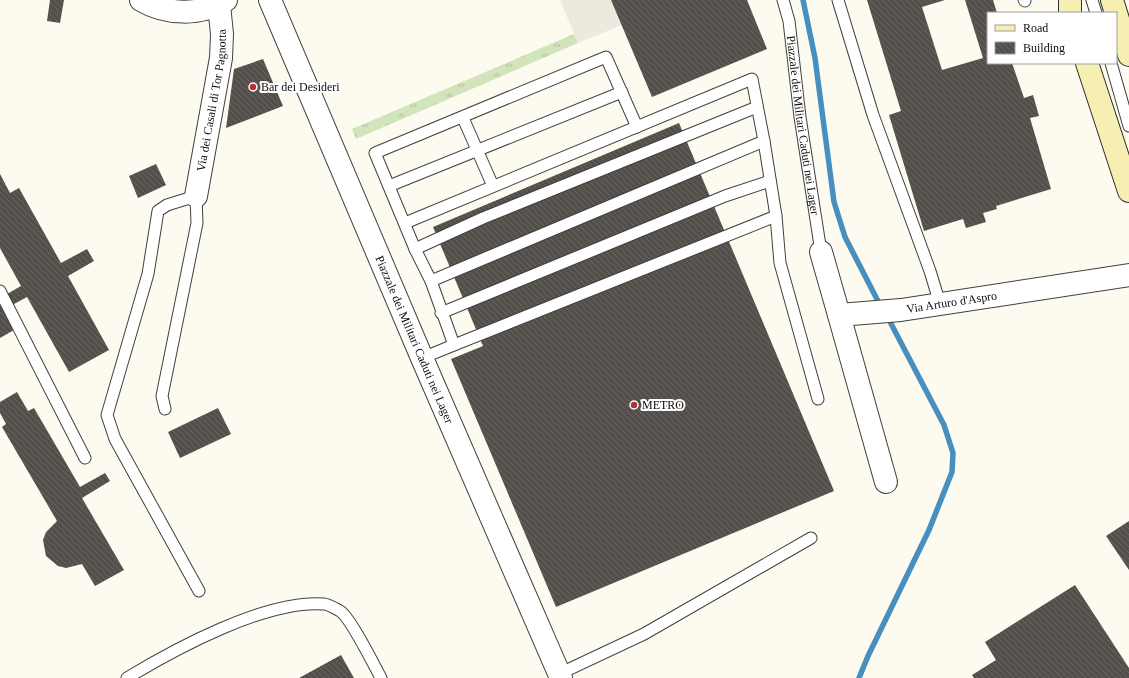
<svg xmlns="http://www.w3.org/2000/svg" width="1129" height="678" font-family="Georgia,serif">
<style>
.grass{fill:url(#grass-tufts)}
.plaza{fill:#ede9df}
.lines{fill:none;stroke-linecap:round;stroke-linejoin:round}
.stream{stroke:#478fbf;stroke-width:5.5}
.building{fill:url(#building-back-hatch)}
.lane-casing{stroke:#404040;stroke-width:13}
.street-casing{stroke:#404040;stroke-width:24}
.secondary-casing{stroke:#2f2f2f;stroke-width:24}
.lane{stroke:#fff;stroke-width:11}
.street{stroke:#fff;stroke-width:22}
.secondary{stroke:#f7efb1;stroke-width:22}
.poi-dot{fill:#af3339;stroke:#fff;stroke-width:1.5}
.labels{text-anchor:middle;stroke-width:4;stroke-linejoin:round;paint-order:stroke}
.poi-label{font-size:12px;fill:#0d0d0d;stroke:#fff;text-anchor:start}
.street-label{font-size:12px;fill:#0d0d0d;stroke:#fff}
</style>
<defs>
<pattern id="grass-tufts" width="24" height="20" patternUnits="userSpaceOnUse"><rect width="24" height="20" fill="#d1e4bc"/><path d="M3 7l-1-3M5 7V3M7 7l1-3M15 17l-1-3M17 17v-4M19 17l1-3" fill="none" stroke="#b2c2a0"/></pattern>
<pattern id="building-back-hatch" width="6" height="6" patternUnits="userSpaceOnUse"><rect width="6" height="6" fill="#554f4b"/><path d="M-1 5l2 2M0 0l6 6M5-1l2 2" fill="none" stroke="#686460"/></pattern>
</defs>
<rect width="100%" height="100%" fill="#fdfbef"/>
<path class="grass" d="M 574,34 L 578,43 L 356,139 L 352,129 Z"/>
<path class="plaza" d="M 560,0 L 611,0 L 622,25 L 578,43 Z"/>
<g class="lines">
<path class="stream" d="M 803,0 L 815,58 L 834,202 L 845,237 L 881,307
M 859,678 L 868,656 L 929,530 L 952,472 L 953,453 L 944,425 L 887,316"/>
</g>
<path class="building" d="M 50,0 L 64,0 L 60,23 L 47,21 Z
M 611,0 L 747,0 L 767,49 L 652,97 Z
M 867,0 L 945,0 L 922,7 L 942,70 L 983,58 L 965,0 L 993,0 L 997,13 L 988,13 L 988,63 L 1012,63 L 1024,98 L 1033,95 L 1039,116 L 1030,118 L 1051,189 L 996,206 L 997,209 L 983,213 L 986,222 L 966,228 L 963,219 L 924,231 L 889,115 L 901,111 Z
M 263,59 L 283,106 L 226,128 L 234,69 Z
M 679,123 L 834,491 L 556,607 L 451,359 L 483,346 L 433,227 Z
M 156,164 L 166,185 L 138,198 L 129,176 Z
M 0,174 L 10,193 L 19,188 L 61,263 L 87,249 L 94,261 L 68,276 L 109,350 L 69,372 L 27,297 L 3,310 L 14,330 L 0,338 L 0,298 L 21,286 L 0,248 Z
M 17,392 L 28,411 L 34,408 L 80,487 L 105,473 L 110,481 L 82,498 L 124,570 L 95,586 L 82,564 L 66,568 L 58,566 L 46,556 L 43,540 L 46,532 L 57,521 L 2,427 L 6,424 L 0,413 L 0,402 Z
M 218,408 L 231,434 L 180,458 L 168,432 Z
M 1129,521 L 1129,570 L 1106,536 Z
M 1075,585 L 1129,668 L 1129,678 L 974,678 L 972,675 L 996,660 L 985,642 Z
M 341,655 L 354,678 L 299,678 Z"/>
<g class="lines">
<g class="lane-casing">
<g id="lane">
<path id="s1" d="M 783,0 L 789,21 L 800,117 L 821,252"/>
<path d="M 838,0 L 873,115 L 930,271 L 940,304"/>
<path d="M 1024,0 L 1025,1"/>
<path d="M 1092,0 L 1096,13"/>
<path d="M 1111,63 L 1129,126"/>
<path d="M 463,118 L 493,186"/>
<path d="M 389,186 L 622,92"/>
<path d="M 405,223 L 752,79 L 764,141 L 776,216 L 780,263 L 818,399"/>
<path d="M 415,249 L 483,218 L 757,107"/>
<path d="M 431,281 L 764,141"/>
<path d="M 0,291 L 85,458"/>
<path d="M 441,313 L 725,196 L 770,181"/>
<path d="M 454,345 L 776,216"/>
<path d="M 422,358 L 454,345 L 431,281 L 415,249 L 375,153 L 606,57 L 637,127"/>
<path d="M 165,409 L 162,396 L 197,223 L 196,196 L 167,205 L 158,211 L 148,274 L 107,415 L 115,439 L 199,591"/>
<path d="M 559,674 L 644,634 L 811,538"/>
<path d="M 127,678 C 175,649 267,599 324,604 C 328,604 336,609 340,611 C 350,617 374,665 381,678"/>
</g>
</g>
<g class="street-casing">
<g id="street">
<path d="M 141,0 C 166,15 201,16 226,0"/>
<path id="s2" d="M 270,0 L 422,358 L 561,678"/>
<path id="s3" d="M 196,196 L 221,58 L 222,34 L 219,5"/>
<path id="s4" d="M 821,252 L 839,315 L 901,310 L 1129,275"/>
<path d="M 839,315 L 886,482"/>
</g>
</g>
<g class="secondary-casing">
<path id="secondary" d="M 1112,0 L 1129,55
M 1070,13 L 1070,0
M 1087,63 L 1129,191"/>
</g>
<use href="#lane" class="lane"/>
<use href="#street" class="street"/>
<use href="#secondary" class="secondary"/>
</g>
<g class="poi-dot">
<circle cx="253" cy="87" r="4"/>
<circle cx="634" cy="405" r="4"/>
</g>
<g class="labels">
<g class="poi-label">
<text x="261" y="91">Bar dei Desideri</text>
<text x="642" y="409">METRO</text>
</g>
<g class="street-label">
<text dy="4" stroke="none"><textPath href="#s3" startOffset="97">Via dei Casali di Tor Pagnotta</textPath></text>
<text dy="4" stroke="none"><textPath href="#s1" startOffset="127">Piazzale dei Militari Caduti nei Lager</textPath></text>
<text dy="4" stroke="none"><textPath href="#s4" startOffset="179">Via Arturo d'Aspro</textPath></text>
<text dy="4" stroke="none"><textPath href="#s2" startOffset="369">Piazzale dei Militari Caduti nei Lager</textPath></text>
</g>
</g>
<rect x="987" y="12" width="130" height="52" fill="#ffffff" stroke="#9e9e9e"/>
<rect x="995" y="25" width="20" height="6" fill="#f7efb1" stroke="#9e9e9e"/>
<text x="1023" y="32" font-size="12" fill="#0d0d0d">Road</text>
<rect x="995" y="42" width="20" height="12" fill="url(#building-back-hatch)" stroke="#9e9e9e"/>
<text x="1023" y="52" font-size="12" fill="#0d0d0d">Building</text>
</svg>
